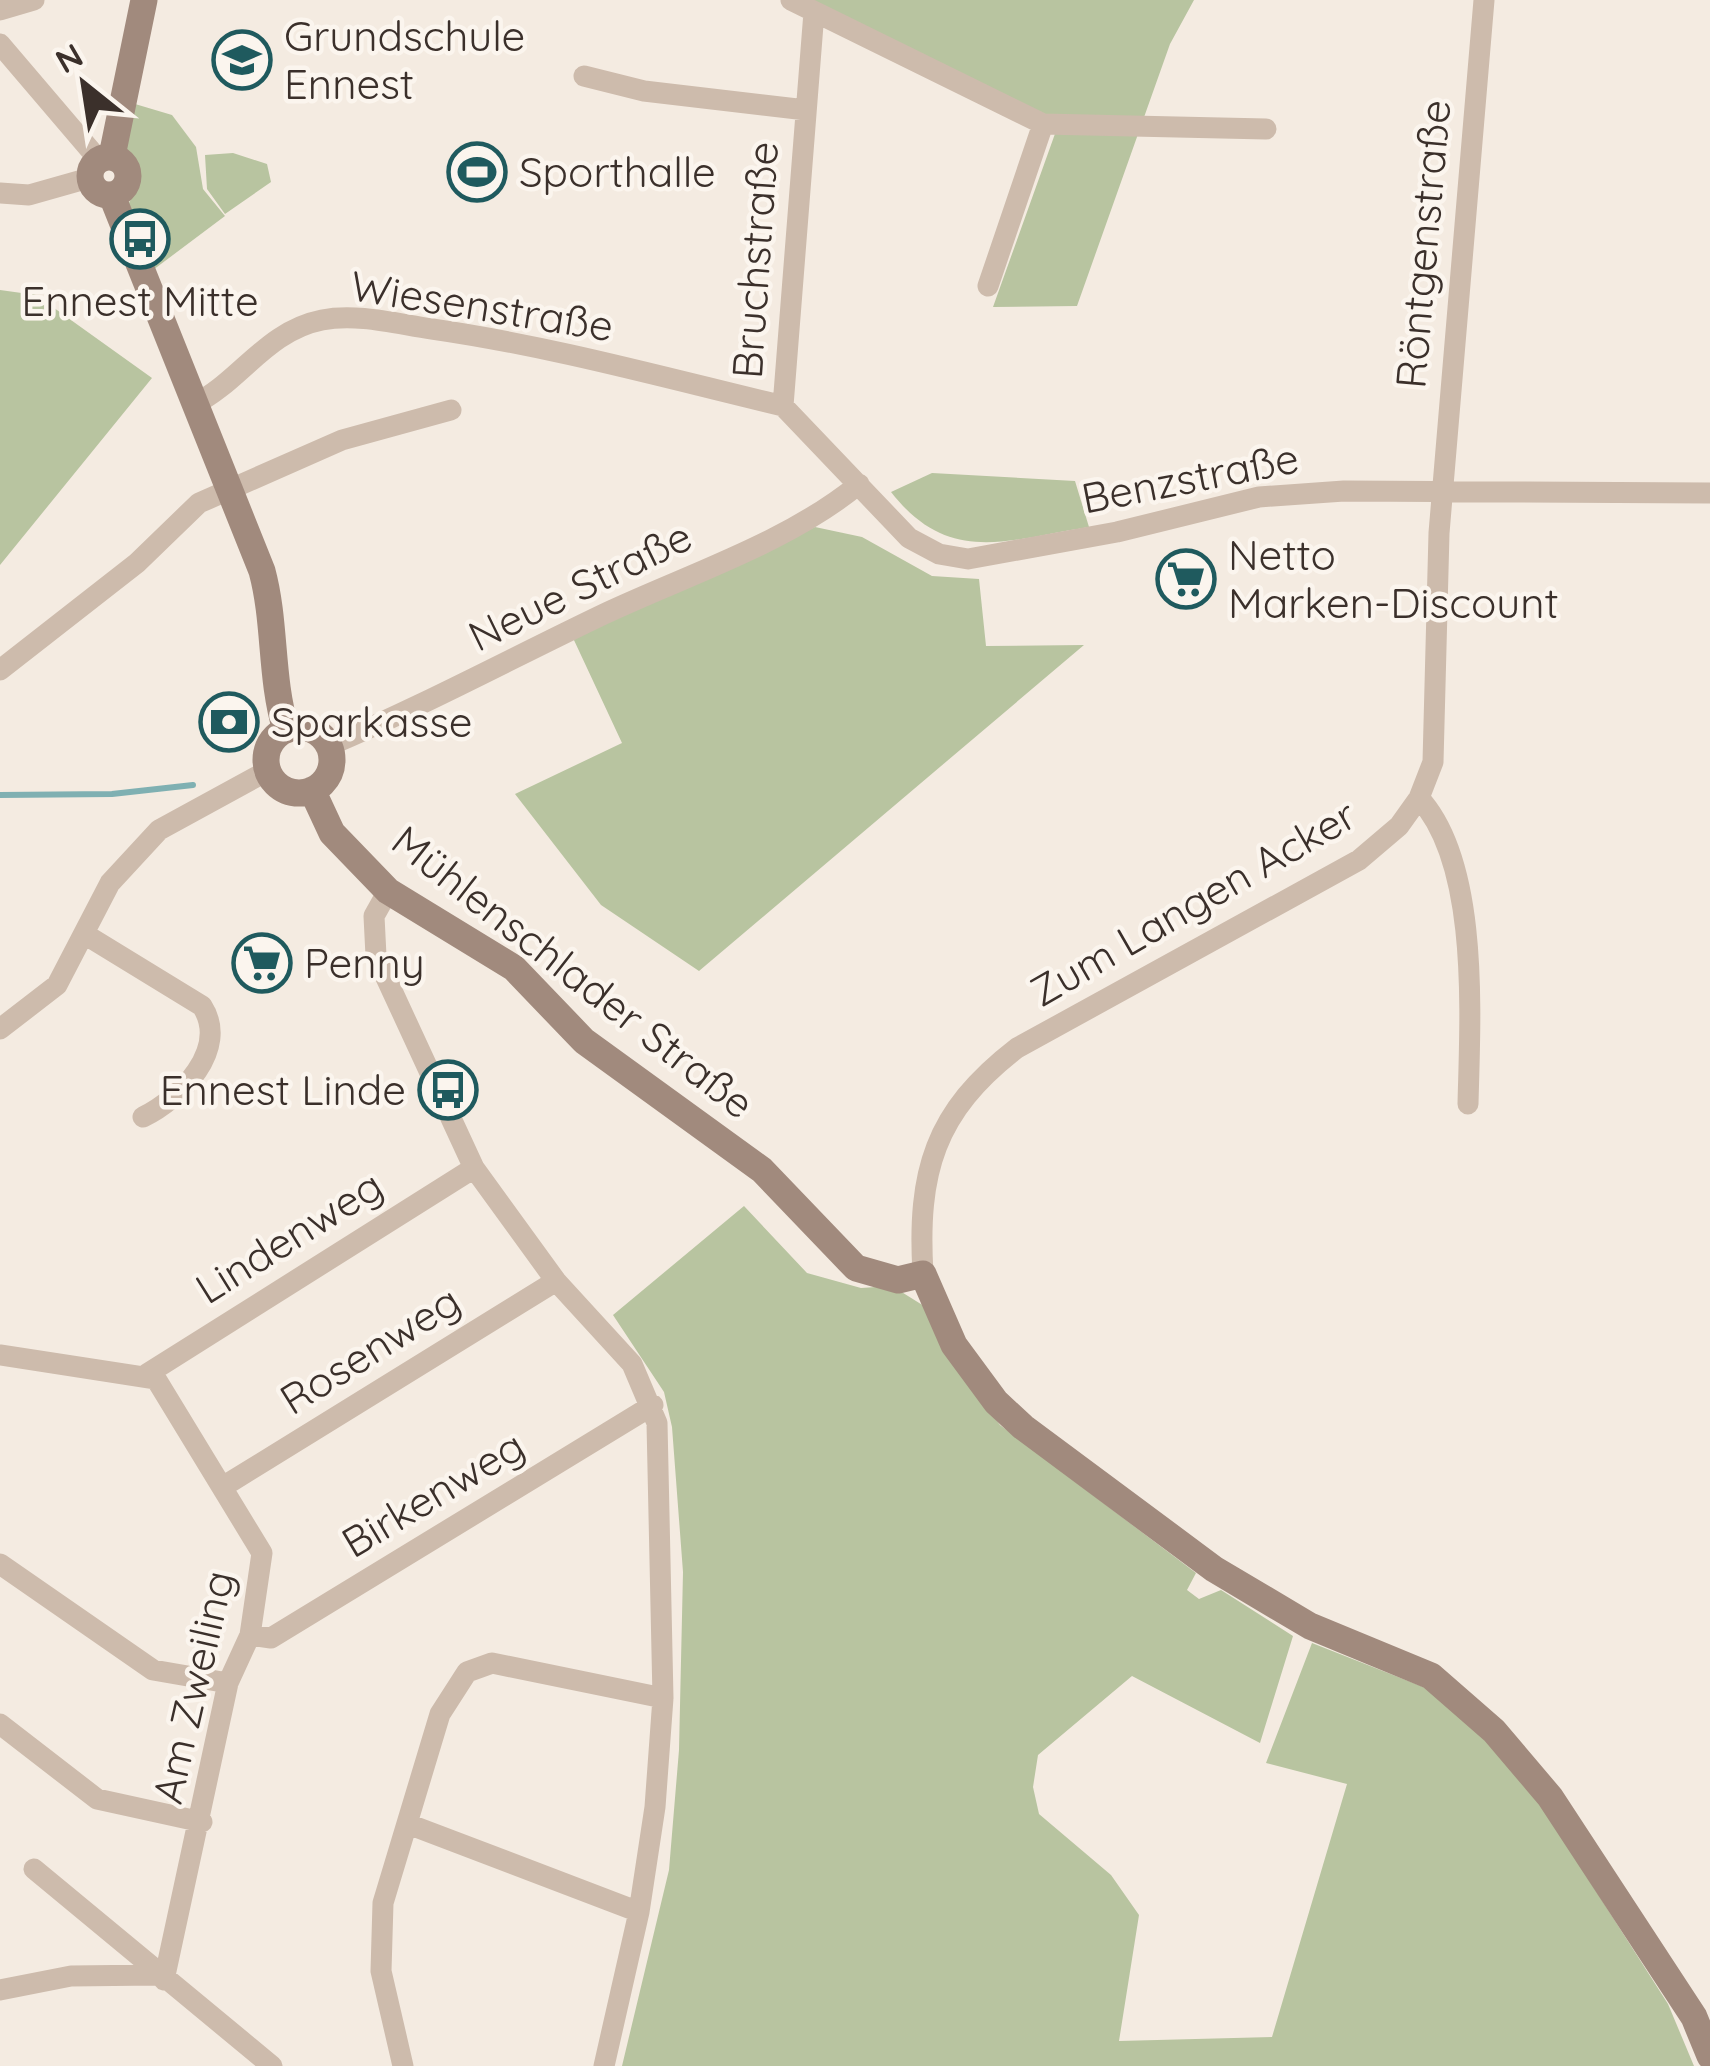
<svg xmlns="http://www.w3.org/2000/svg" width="1710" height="2066" font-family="Quicksand,sans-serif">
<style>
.green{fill:#b8c4a0}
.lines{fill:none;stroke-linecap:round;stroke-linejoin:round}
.stream{stroke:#7fb0b2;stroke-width:6}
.street{stroke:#cdbbac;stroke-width:21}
.secondary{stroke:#a18a7d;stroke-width:27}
.labels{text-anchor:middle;stroke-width:9;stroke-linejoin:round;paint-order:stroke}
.poi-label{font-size:42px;fill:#3b302b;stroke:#fbf5ee;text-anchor:start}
.street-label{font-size:42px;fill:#3b302b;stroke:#fbf5ee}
</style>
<rect width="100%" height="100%" fill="#f4ebe1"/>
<path class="green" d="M 812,0 L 1194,0 L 1170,44 L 1077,306 L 993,307 L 1061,117 L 1040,113 Z
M 125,101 L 172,115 L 196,147 L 203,189 L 225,216 L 153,270 L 127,207 C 146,170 131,174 125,142 C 123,129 125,114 125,101 Z
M 233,153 L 267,164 L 271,182 L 225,214 L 207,189 L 205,155 Z
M 0,290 L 36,295 L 152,378 L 0,565 Z
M 932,473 L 1075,481 L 1089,527 C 1007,540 949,566 891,492 Z
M 815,527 L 862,537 L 932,576 L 979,579 L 986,646 L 1084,645 L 699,971 L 601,905 L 515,794 L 622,743 L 573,638 Z
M 744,1206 L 807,1273 L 861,1288 L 892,1286 L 924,1306 L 954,1365 L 1000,1425 L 1196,1573 L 1187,1590 L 1199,1599 L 1221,1590 L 1293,1636 L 1260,1743 L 1132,1676 L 1038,1755 L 1033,1787 L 1039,1814 L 1111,1875 L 1139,1915 L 1119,2041 L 1272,2037 L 1347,1784 L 1266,1763 L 1312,1643 L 1426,1688 L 1488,1739 L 1543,1808 L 1668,2004 L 1694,2066 L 622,2066 L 669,1870 L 679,1750 L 683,1572 L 672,1427 L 664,1392 L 613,1315 Z"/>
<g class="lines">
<path class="stream" d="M 0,795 L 112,794 L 193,785"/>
<path class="street" d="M 791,0 L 1043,124 L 1266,129
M 0,10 L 34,0
M 814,12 L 783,406 L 909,538 L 939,554 L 968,559 L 1117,532 L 1259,497 L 1344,491 L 1710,493
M 0,44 L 98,159
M 584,76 L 644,91 L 806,110
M 0,193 L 29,195 L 89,178
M 988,286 L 1043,124
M 193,405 C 240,382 266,331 322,320 C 357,313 397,324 432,329 C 550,346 666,378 783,406
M 0,670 L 137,563 L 199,503 L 342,440 L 451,410
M 328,746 C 423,706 512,658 604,614 C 689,574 787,543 859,484
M 1419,798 C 1480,864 1470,1018 1468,1104
M 388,891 L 374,916 L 376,956 L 474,1168 L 556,1281 L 632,1364 L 657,1423 L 663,1698 L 655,1807 L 639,1912 L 604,2066
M 86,935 L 202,1006 C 230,1049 180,1099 143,1117
M 0,1029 L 57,985 L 110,883 L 159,830 L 267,771
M 923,1274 C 917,1172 934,1112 1017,1048 L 1359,860 L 1399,826 L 1419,798 L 1433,762 L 1439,533 L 1484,0
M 0,1355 L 156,1379 L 262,1553 L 250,1635 L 228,1683 L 164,1980
M 147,1374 L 474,1168
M 224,1486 L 556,1281
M 0,1564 L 153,1670 L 228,1683
M 250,1635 L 271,1638 L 653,1405
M 0,1724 L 97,1799 L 202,1822
M 408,1824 L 639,1912
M 34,1869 L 272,2066
M 0,1990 L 71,1976 L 156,1975
M 403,2066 L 381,1971 L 383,1903 L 440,1714 L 467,1672 L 492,1663 L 663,1698"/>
<path class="secondary" d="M 112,156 L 144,0
M90 176a19 19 0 1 1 38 0a19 19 0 1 1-38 0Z
M 112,196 L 262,571 C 276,623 270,677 286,730
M266 760a33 33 0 1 1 66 0a33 33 0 1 1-66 0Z
M 312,790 L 332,833 L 388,891 L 514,968 L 584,1041 L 762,1170 L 856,1268 L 898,1280 L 923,1274 L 954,1345 L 996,1402 L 1023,1427 L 1214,1569 L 1310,1626 L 1431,1676 L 1494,1731 L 1550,1797 L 1694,2017 L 1710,2056"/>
</g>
<defs>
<g id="school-ring" transform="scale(3)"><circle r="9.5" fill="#fbf5ee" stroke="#1f5a5e" stroke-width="1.5"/><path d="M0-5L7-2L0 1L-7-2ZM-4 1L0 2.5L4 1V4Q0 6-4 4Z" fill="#1f5a5e"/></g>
<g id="stadium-ring" transform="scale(3)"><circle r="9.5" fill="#fbf5ee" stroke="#1f5a5e" stroke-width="1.5"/><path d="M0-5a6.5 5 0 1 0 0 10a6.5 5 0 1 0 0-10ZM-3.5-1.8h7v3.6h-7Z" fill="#1f5a5e"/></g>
<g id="bus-ring" transform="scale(3)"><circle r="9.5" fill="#fbf5ee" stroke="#1f5a5e" stroke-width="1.5"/><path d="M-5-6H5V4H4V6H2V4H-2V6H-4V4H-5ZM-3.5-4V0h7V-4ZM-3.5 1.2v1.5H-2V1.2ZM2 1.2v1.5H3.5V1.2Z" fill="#1f5a5e"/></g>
<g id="supermarket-ring" transform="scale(3)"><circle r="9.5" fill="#fbf5ee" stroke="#1f5a5e" stroke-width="1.5"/><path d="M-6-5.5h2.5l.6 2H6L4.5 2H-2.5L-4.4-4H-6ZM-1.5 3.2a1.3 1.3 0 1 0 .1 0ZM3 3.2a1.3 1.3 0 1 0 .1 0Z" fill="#1f5a5e"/></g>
<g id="bank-ring" transform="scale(3)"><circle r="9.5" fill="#fbf5ee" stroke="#1f5a5e" stroke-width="1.5"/><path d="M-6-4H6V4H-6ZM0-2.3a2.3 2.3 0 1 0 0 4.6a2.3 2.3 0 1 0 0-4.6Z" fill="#1f5a5e"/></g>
</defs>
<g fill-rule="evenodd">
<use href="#school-ring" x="242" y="60"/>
<use href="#stadium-ring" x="477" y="172"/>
<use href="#bus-ring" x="140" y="239"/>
<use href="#supermarket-ring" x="1186" y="579"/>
<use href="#bank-ring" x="229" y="722"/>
<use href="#supermarket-ring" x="262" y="963"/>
<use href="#bus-ring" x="448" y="1090"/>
</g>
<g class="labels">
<g class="poi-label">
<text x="284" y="51">Grundschule<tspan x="284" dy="48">Ennest</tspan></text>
<text x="519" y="187">Sporthalle</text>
<text x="140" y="316" text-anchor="middle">Ennest Mitte</text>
<text x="1228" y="570">Netto<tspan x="1228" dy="48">Marken-Discount</tspan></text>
<text x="271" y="737">Sparkasse</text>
<text x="304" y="978">Penny</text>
<text x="406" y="1105" text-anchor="end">Ennest Linde</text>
</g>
<g class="street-label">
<text transform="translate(1423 244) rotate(-85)" y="15">Röntgenstraße</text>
<text transform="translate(755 260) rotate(-86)" y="15">Bruchstraße</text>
<text transform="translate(482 306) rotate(9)" y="15">Wiesenstraße</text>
<text transform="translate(1190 478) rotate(-11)" y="15">Benzstraße</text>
<text transform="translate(580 586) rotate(-26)" y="15">Neue Straße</text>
<text transform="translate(1193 903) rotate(-30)" y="15">Zum Langen Acker</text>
<text transform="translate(573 972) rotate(38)" y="15">Mühlenschlader Straße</text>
<text transform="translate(289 1237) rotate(-32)" y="15">Lindenweg</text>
<text transform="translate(370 1350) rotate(-32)" y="15">Rosenweg</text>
<text transform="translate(433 1494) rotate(-31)" y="15">Birkenweg</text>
<text transform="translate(193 1687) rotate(-77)" y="15">Am Zweiling</text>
</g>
</g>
<g transform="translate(84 84) rotate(330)" stroke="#fbf5ee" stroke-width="9" paint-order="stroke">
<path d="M0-9L21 45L0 30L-21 45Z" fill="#3b302b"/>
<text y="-18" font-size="33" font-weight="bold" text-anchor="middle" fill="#3b302b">N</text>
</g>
</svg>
